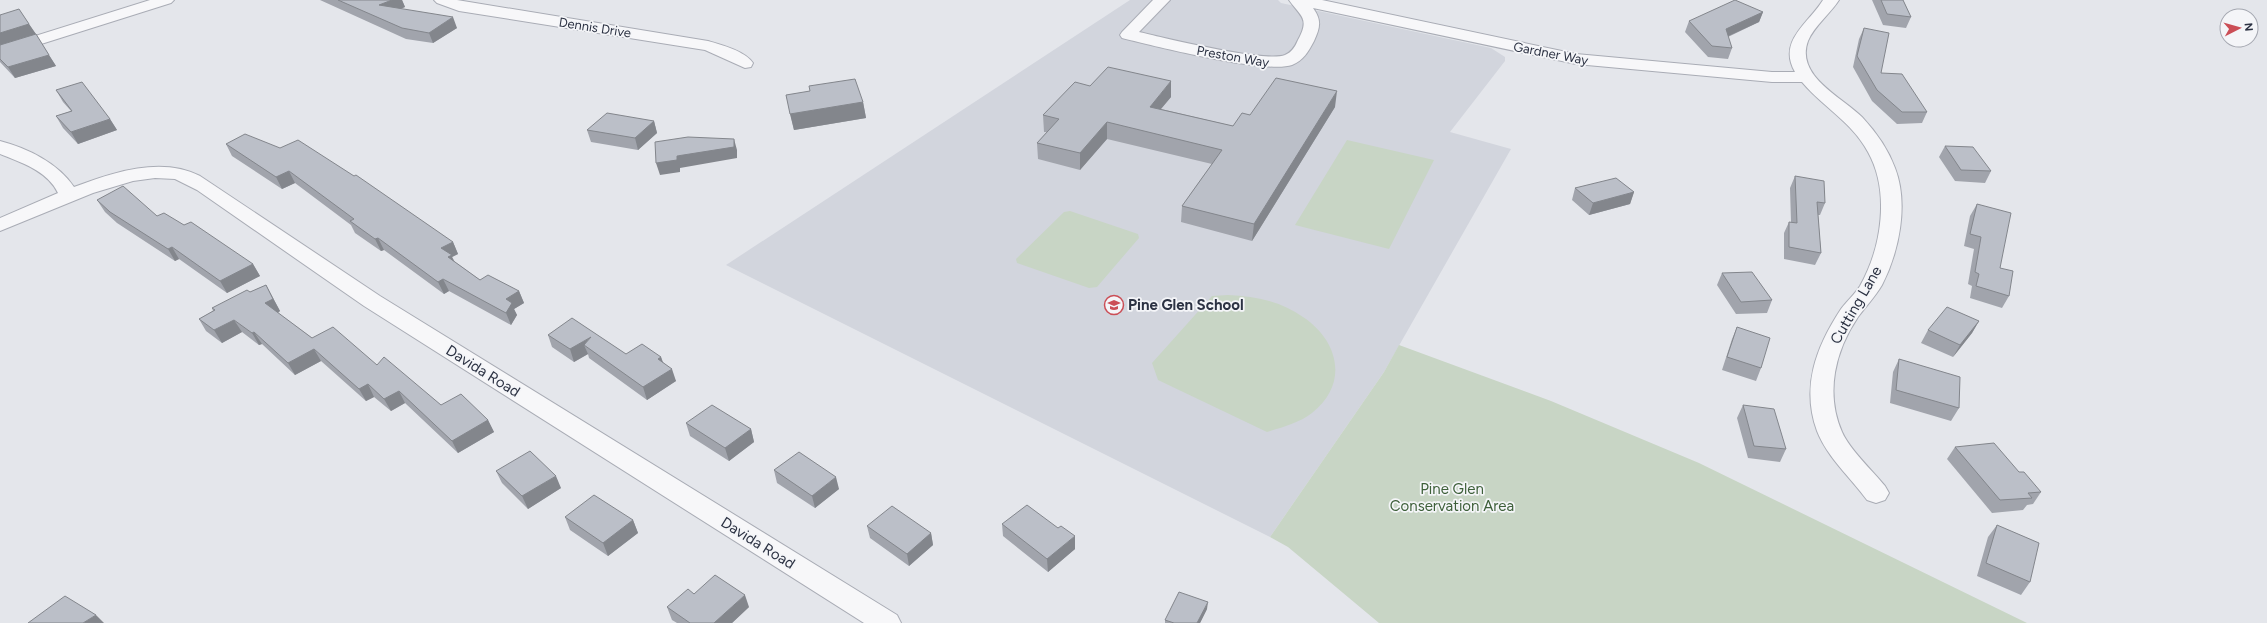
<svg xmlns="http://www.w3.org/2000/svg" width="2267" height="623" font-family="Figtree,sans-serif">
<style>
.built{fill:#d2d5dd}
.green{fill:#c8d5c5}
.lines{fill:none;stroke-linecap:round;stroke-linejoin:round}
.street-casing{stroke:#a9acb5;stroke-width:2}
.street{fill:#f7f7f9;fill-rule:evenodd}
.wall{fill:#a1a4ac}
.shaded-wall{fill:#83868c}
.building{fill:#bbbfc8;stroke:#83868c}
.labels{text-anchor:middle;stroke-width:3.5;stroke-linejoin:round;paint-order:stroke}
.far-street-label{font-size:13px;fill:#2c3243;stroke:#f4f5f8}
.poi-label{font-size:15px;font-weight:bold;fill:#2c3243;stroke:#f4f5f8;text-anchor:start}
.street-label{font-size:15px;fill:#2c3243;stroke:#f4f5f8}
.park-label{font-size:15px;fill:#3d5f39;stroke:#f4f5f8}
</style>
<rect width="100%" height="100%" fill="#e4e6eb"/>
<path class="built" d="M 1130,0 L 1278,0 L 1281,3 L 1491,48 L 1505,57 L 1505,61 L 1450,132 L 1511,149 L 1384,372 L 1270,537 L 726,265 Z"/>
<path class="green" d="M 1347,140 L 1434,160 L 1389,249 L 1295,225 Z
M 1070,211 L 1138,234 L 1139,238 L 1097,287 L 1089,288 L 1017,263 L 1016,259 L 1064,212 Z
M 1228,295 C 1254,296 1281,301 1303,317 C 1339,341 1349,384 1312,413 C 1299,423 1283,427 1267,432 L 1158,380 L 1152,363 L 1212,296 Z
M 1399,345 L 1551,401 L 1699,463 L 2027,623 L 1379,623 L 1288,547 L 1270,537 L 1384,372 Z"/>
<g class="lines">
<g class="street-casing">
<path id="street" d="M 150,0 L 174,0 L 171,3 L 0,57 L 0,47 Z
M 434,0 L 457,0 L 708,41 C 722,45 745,51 753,63 L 751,67 L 745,68 L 705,50 L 459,11 L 437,3 Z
M 1153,0 L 1170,0 L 1139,32 C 1165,38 1265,63 1285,55 C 1292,52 1295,47 1298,40 C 1310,18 1301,17 1289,0 L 1322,0 L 1576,54 L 1772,72 L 1795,72 C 1777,41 1809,23 1823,0 L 1839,0 C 1830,14 1814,26 1808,41 C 1795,76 1842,97 1862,117 C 1876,132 1888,149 1895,168 C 1909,204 1899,252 1882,285 C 1875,297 1866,306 1858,317 C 1835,351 1825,393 1842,432 C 1850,450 1872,470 1885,486 L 1889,493 L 1885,500 L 1876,503 L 1867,500 C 1851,478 1827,457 1817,431 C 1801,387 1816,347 1841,309 C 1847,301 1855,294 1860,286 C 1882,247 1890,191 1868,152 C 1852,122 1823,107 1802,82 L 1772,82 L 1576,64 L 1313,8 C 1322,20 1320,28 1314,41 C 1308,52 1304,60 1292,65 C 1266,74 1154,46 1122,38 L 1120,35 L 1122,32 Z
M 0,141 C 27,148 58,163 74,187 C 113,172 162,156 200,176 L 380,296 L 897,615 L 901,623 L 864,623 L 364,306 L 197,190 L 175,179 L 155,178 L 133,181 L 93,193 L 0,231 L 0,218 L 58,193 C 48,171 20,162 0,154 Z"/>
</g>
<use href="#street" class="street"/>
</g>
<path class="wall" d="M 320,0 L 402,0 L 405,7 L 400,9 L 457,28 L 433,43 L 406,39 Z
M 1872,0 L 1903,0 L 1911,17 L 1906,28 L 1883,25 Z
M 1763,12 L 1759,22 L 1728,37 L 1732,48 L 1728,59 L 1708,57 L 1685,32 L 1689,21 Z
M 0,15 L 29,24 L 56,66 L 15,78 L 0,62 Z
M 1864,28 L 1881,73 L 1927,112 L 1922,123 L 1897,124 L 1872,101 L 1853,67 L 1859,39 Z
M 1090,86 L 1171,97 L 1161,109 L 1233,126 L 1250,115 L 1335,107 L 1252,241 L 1181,222 L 1182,206 L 1212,164 L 1107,139 L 1080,170 L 1038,159 L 1037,143 L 1047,132 L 1044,132 L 1043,115 Z
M 56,90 L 110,119 L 117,130 L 78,144 L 63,128 L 56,116 L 71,111 L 63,102 Z
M 786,95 L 863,102 L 866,118 L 794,130 Z
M 654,121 L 657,133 L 638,150 L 591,142 L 587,130 Z
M 226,144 L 453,242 L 458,254 L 452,257 L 455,262 L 480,280 L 519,291 L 524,303 L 514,309 L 517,315 L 511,325 L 449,291 L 444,294 L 384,250 L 381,251 L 355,233 L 351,225 L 295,183 L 282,189 L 232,156 Z
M 1945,146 L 1991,171 L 1985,183 L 1955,181 L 1939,157 Z
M 1795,176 L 1825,203 L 1820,215 L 1818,215 L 1821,253 L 1815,265 L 1784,259 L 1784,233 L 1789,222 L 1791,222 L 1790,188 Z
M 1575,188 L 1634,192 L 1630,204 L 1589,215 L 1572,200 Z
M 97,200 L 157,216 L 184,225 L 253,264 L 260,276 L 227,293 L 179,259 L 175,261 L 117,223 L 105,212 Z
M 1977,204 L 2009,296 L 2002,308 L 1970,298 L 1972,286 L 1968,284 L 1974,249 L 1964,246 L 1970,216 Z
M 1722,273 L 1772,300 L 1767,313 L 1736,314 L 1717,285 Z
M 266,285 L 280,311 L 278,313 L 312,338 L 377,365 L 441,405 L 488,420 L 494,432 L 458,453 L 405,403 L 391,411 L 374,397 L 366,401 L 321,361 L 295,375 L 262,344 L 259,345 L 242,332 L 222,343 L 206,331 L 199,319 L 213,311 L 212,308 L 250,292 Z
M 1979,321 L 1972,333 L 1953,357 L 1921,343 L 1928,330 Z
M 1737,327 L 1761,368 L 1756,381 L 1722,370 L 1732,339 Z
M 548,335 L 626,354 L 661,357 L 663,362 L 676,381 L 647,400 L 589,358 L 588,354 L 574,362 L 552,347 Z
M 1899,359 L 1959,408 L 1951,421 L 1890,403 L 1893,372 Z
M 1743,405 L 1786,449 L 1780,462 L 1748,458 L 1737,418 Z
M 686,423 L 751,429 L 754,442 L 729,461 L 690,436 Z
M 1955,447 L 2019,472 L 2041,492 L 2033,504 L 2027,505 L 2023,510 L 1992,513 L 1947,459 Z
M 774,470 L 839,489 L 815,508 L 777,483 Z
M 496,471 L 561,488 L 528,509 L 502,483 Z
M 565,517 L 633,520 L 638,533 L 608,556 L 570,530 Z
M 1002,524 L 1075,549 L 1048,572 L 1003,536 Z
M 1997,525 L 2030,582 L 2021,595 L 1977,576 L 1988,537 Z
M 867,526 L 931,533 L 933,545 L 909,566 L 870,538 Z
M 667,607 L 749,607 L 732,623 L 677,623 L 672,620 Z
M 1207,609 L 1200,623 L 1165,623 L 1165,620 Z"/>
<path class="shaded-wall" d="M 392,0 L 402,0 L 405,7 L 383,16 L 379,5 Z
M 1763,12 L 1759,22 L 1722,39 L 1726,29 Z
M 453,17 L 457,28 L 433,43 L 429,33 Z
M 29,24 L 36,34 L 0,45 L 0,33 Z
M 49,55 L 56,66 L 15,78 L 8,67 Z
M 1171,81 L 1171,97 L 1149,123 L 1150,107 Z
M 1337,91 L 1335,107 L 1252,241 L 1254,224 Z
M 863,102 L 866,118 L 794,130 L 790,114 Z
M 110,119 L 117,130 L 78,144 L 71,132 Z
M 654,121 L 657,133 L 638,150 L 635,138 Z
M 1107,122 L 1107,139 L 1080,170 L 1080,153 Z
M 734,139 L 737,150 L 737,158 L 680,168 L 680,172 L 660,175 L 656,163 L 677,156 Z
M 289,171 L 295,183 L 282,189 L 276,177 Z
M 1634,192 L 1630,204 L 1589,215 L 1593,203 Z
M 378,238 L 384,250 L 381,251 L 375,239 Z
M 453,242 L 458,254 L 452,257 L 457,267 L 454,269 L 441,248 Z
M 172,247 L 179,259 L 175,261 L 168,249 Z
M 253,264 L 260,276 L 227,293 L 220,281 Z
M 443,279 L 449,291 L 444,294 L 438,282 Z
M 266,285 L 280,311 L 272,316 L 265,303 Z
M 519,291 L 524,303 L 514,309 L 517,315 L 511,325 L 506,313 L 506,299 Z
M 234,320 L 242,332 L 222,343 L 214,330 Z
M 1979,321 L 1972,333 L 1953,357 L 1960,345 Z
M 254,332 L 262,344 L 259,345 L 252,333 Z
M 591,337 L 584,345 L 588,354 L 574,362 L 570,349 Z
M 314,349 L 321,361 L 295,375 L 288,363 Z
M 661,357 L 665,370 L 658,359 Z
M 672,369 L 676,381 L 647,400 L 643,387 Z
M 368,384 L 374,397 L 366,401 L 359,389 Z
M 399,391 L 405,403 L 391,411 L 384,399 Z
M 488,420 L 494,432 L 458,453 L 452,441 Z
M 751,429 L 754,442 L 729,461 L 725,448 Z
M 556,476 L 561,488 L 528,509 L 522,496 Z
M 836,477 L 839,489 L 815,508 L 812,496 Z
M 633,520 L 638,533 L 608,556 L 603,543 Z
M 931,533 L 933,545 L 909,566 L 907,554 Z
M 1075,536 L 1075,549 L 1048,572 L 1047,559 Z
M 745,595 L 749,607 L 732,623 L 714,623 Z
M 1208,602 L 1207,609 L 1200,623 L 1197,623 Z
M 96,615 L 104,623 L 83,623 Z"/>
<path class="building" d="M 338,0 L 392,0 L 379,5 L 453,17 L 429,33 L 402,28 Z
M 1735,0 L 1763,12 L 1726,29 L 1732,48 L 1712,46 L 1689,21 Z
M 1881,0 L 1903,0 L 1911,17 L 1887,14 Z
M 19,9 L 29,24 L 0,33 L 0,15 Z
M 1864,28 L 1889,33 L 1881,73 L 1902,74 L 1927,112 L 1902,112 L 1877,90 L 1857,56 Z
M 36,34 L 49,55 L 8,67 L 0,59 L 0,45 Z
M 1108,67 L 1171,81 L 1150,107 L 1233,126 L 1242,113 L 1250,115 L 1276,78 L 1337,91 L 1254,224 L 1182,206 L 1222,150 L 1107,122 L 1080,153 L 1037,143 L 1059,119 L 1043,115 L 1075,82 L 1090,86 Z
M 855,79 L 863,102 L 790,114 L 786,95 L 810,91 L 809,86 Z
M 82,82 L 110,119 L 71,132 L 56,116 L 72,111 L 56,90 Z
M 607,113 L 654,121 L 635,138 L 587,130 Z
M 245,134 L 280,148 L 298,140 L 354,176 L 356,175 L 453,242 L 441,248 L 452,255 L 448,257 L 480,280 L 488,275 L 519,291 L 506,299 L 512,303 L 506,313 L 443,279 L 438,282 L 378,238 L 375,239 L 350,221 L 354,219 L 289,171 L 276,177 L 226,144 Z
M 688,137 L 734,139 L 734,147 L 677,156 L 677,160 L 656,163 L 655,142 Z
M 1945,146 L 1973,147 L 1991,171 L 1961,170 Z
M 1795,176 L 1824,181 L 1825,203 L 1817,202 L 1821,253 L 1789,247 L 1789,222 L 1797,223 Z
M 1616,178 L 1634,192 L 1593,203 L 1575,188 Z
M 123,186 L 157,216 L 164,213 L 184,225 L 191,222 L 253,264 L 220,281 L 172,247 L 168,249 L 110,212 L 97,200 Z
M 1977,204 L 2011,213 L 2000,268 L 2013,271 L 2009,296 L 1976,286 L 1979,274 L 1975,272 L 1981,237 L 1970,234 Z
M 1752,272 L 1772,300 L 1741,302 L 1722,273 Z
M 266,285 L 273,299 L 265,303 L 312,338 L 333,327 L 377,365 L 384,357 L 441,405 L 461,394 L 488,420 L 452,441 L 399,391 L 384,399 L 368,384 L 359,389 L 314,349 L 288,363 L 254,332 L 252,333 L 234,320 L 214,330 L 199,319 L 215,310 L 212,308 L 247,290 L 250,292 Z
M 1947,307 L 1979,321 L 1960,345 L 1928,330 Z
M 572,318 L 626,354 L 642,344 L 661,357 L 658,359 L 672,369 L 643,387 L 584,345 L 591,337 L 570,349 L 548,335 Z
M 1737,327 L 1770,338 L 1761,368 L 1727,357 Z
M 1899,359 L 1960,377 L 1959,408 L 1896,390 Z
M 712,405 L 751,429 L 725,448 L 686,423 Z
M 1743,405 L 1774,409 L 1786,449 L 1754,446 Z
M 1994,443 L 2019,472 L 2024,472 L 2041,492 L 2028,493 L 2032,498 L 2000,500 L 1955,447 Z
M 530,451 L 556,476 L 522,496 L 496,471 Z
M 799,452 L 836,477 L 812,496 L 774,470 Z
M 594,495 L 633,520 L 603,543 L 565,517 Z
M 1027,505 L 1058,528 L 1061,526 L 1075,536 L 1047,559 L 1002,524 Z
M 892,506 L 931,533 L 907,554 L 867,526 Z
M 1997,525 L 2039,543 L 2030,582 L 1986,563 Z
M 715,575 L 745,595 L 714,623 L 690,623 L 667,607 L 688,589 L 694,594 Z
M 1179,592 L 1208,602 L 1197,623 L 1174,623 L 1165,620 Z
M 65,596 L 96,615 L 83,623 L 28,623 Z"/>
<defs>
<g id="school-ring" transform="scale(1)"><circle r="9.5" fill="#f4f5f8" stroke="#cb4e56" stroke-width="1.5"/><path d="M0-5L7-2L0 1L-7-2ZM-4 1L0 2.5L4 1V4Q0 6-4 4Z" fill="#cb4e56"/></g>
</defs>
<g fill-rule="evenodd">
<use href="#school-ring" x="1114" y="305"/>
</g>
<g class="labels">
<g class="far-street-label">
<text transform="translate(595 27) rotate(9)" y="5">Dennis Drive</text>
<text transform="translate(1551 53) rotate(11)" y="5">Gardner Way</text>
<text transform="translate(1233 56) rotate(10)" y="5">Preston Way</text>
</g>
<g class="poi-label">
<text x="1128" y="310">Pine Glen School</text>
</g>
<g class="street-label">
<text transform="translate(1856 305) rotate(-60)" y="5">Cutting Lane</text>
<text transform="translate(483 371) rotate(32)" y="5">Davida Road</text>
<text transform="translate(758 543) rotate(32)" y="5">Davida Road</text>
</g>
<g class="park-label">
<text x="1452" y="494">Pine Glen<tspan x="1452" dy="17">Conservation Area</tspan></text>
</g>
</g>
<g transform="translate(2239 28) rotate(84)"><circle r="19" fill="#f4f5f8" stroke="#a4a7b0"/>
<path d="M0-3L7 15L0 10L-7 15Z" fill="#cb4e56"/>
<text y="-6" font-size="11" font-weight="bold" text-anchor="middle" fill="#2c3243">N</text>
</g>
</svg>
